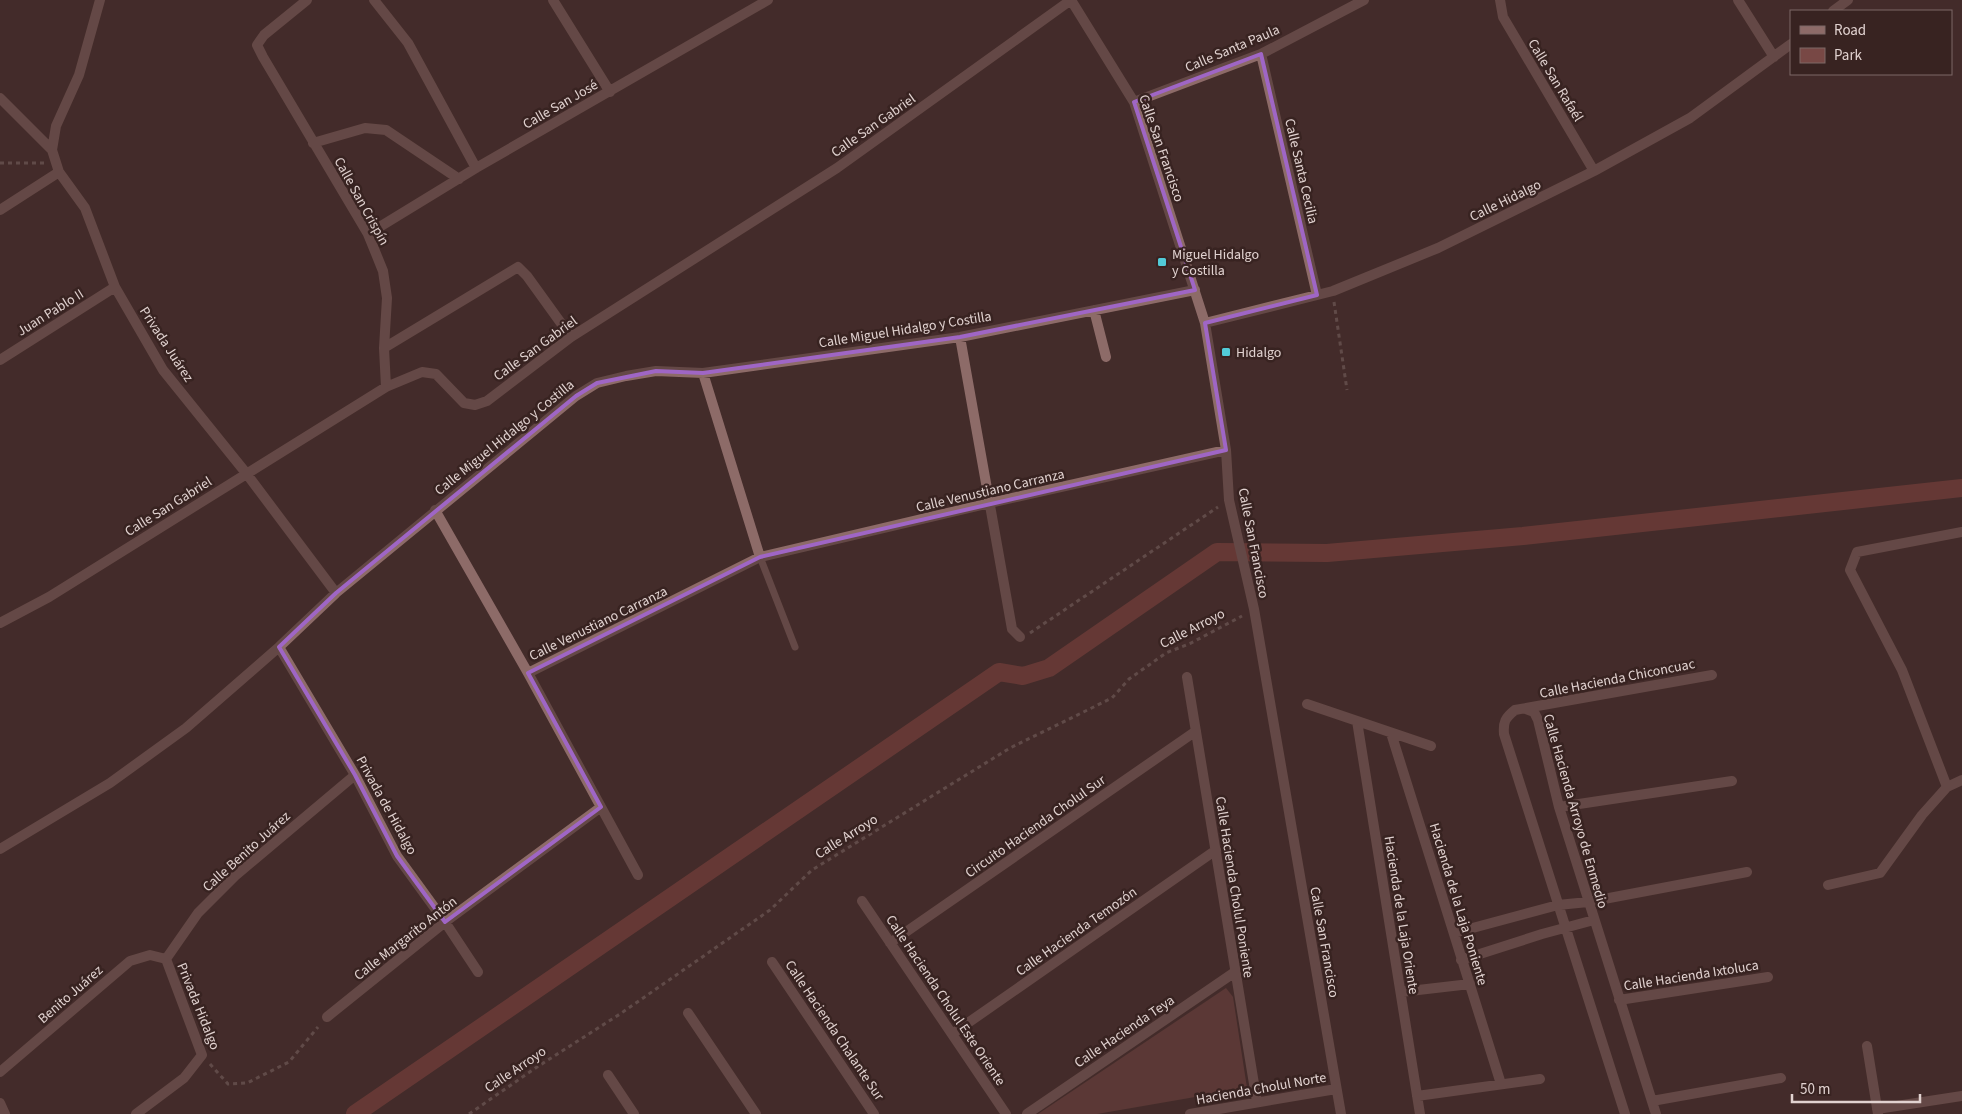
<svg xmlns="http://www.w3.org/2000/svg" width="1962" height="1114" font-family="'Source Sans 3',sans-serif">
<style>
.green{fill:#784845}
.lines{fill:none;stroke-linecap:round;stroke-linejoin:round}
.canal{stroke:#8f4844;stroke-width:18}
.path{stroke:#84706e;stroke-width:3;stroke-dasharray:4 4;stroke-linecap:butt}
.lane{stroke:#8d6b68;stroke-width:7}
.street{stroke:#8d6b68;stroke-width:10}
.marked{fill:none;stroke:#9f66c5;stroke-width:4;stroke-linejoin:round}
.poi-dot{fill:#52cbd8;stroke:#382321;stroke-width:2}
.labels{text-anchor:middle;stroke-width:5;stroke-linejoin:round;paint-order:stroke}
.street-label{font-size:14px;fill:#e1d2d0;stroke:#382321}
.poi-label{font-size:14px;fill:#e1d2d0;stroke:#382321;text-anchor:start}
</style>
<rect width="100%" height="100%" fill="#432c2a"/>
<path class="green" d="M 1226,988 L 1233,997 L 1247,1088 L 1097,1114 L 1038,1114 Z"/>
<g class="lines">
<path class="canal" d="M 355,1114 L 999,672 L 1023,676 L 1049,668 L 1217,552 L 1327,553 L 1523,536 L 1962,488"/>
<path class="path" d="M 0,163 L 44,163
M 1334,302 L 1347,390
M 1030,633 L 1218,507
M 210,1064 L 228,1084 L 247,1083 L 289,1062 L 318,1027
M 469,1114 L 537,1067 L 620,1014 L 770,910 L 812,870 L 1010,748 L 1112,698 L 1129,679 L 1166,653 L 1191,643 L 1242,616"/>
<path class="lane" d="M 760,557 L 795,647"/>
<path class="street" d="M 307,0 L 264,35 L 257,45 L 263,57 L 368,234 L 383,271 L 387,298 L 384,348 L 386,387
M 374,0 L 408,43 L 476,168
M 553,0 L 610,92
M 1071,0 L 1134,102 L 1205,323 L 1226,450 L 1229,500 L 1254,609 L 1341,1114
M 1500,0 L 1503,17 L 1594,171
M 1738,0 L 1774,57
M 1833,11 L 1848,0
M 1261,54 L 1317,295
M 0,98 L 52,150 L 59,172 L 85,208 L 115,287 L 163,370 L 246,473 L 336,593
M 1134,102 L 1261,54 L 1364,0
M 313,143 L 365,128 L 386,130 L 459,179
M 52,150 L 56,126 L 79,75 L 100,0
M 0,210 L 59,172
M 368,234 L 476,168 L 768,0
M 1094,310 L 1106,357
M 1205,323 L 1333,291 L 1438,248 L 1594,171 L 1690,118 L 1791,44
M 960,337 L 1012,629 L 1020,637
M 384,348 L 518,267 L 527,276 L 571,337
M 0,360 L 115,287
M 703,373 L 760,557
M 435,510 L 528,673 L 638,875
M 0,623 L 49,597 L 386,387 L 422,372 L 436,374 L 464,403 L 475,405 L 487,401 L 571,337 L 837,168 L 1071,0
M 279,647 L 355,775 L 397,856 L 445,922 L 478,972
M 528,673 L 760,557 L 990,503 L 1226,450
M 1187,677 L 1257,1102
M 1307,704 L 1431,746
M 1526,709 L 1534,712 L 1538,720 L 1559,807 L 1656,1114
M 1357,721 L 1420,1114
M 1391,733 L 1501,1084
M 1947,787 L 1902,670 L 1850,570 L 1857,552 L 1962,532
M 1559,807 L 1732,781
M 0,849 L 110,783 L 186,728 L 279,647 L 336,593 L 576,396 L 597,383 L 626,376 L 656,371 L 703,373 L 960,337 L 1195,290
M 1828,885 L 1880,873 L 1922,815 L 1947,787 L 1962,780
M 862,901 L 1006,1114
M 1454,933 L 1558,905 L 1588,902 L 1747,872
M 890,943 L 1196,731
M 166,959 L 198,913 L 235,876 L 355,775
M 1461,960 L 1542,934 L 1594,920
M 772,962 L 874,1114
M 1401,992 L 1470,984
M 1619,1000 L 1768,977
M 688,1013 L 756,1114
M 327,1017 L 445,922 L 601,807
M 952,1034 L 1216,850
M 1867,1046 L 1878,1114
M 0,1072 L 130,961 L 150,955 L 166,959
M 608,1075 L 634,1114
M 1417,1096 L 1540,1079
M 1652,1101 L 1781,1078
M 0,1103 L 5,1114
M 1877,1109 L 1962,1096
M 136,1114 L 184,1078 L 202,1055 L 166,959
M 1027,1114 L 1235,972
M 1190,1114 L 1336,1089
M 1625,1114 L 1504,734 C 1503,722 1505,718 1515,710 L 1712,675"/>
</g>
<path d="M0 0H1962V1114H0ZM 1261,54 L 1317,295 L 1205,323 L 1226,450 L 760,557 L 528,673 L 601,807 L 445,922 L 397,856 L 355,775 L 279,647 L 336,593 L 576,396 L 597,383 L 656,371 L 703,373 L 960,337 L 1195,290 L 1134,102 Z" fill="#432c2a" fill-opacity=".55" fill-rule="evenodd"/>
<path class="marked" d="M 1261,54 L 1317,295 L 1205,323 L 1226,450 L 760,557 L 528,673 L 601,807 L 445,922 L 397,856 L 355,775 L 279,647 L 336,593 L 576,396 L 597,383 L 656,371 L 703,373 L 960,337 L 1195,290 L 1134,102 Z"/>
<g class="poi-dot">
<rect x="1157" y="257" width="10" height="10" rx="2.5"/>
<rect x="1221" y="347" width="10" height="10" rx="2.5"/>
</g>
<g class="labels">
<g class="street-label">
<text transform="translate(1232 48) rotate(-23)" y="5">Calle Santa Paula</text>
<text transform="translate(1556 80) rotate(59)" y="5">Calle San Rafaél</text>
<text transform="translate(560 104) rotate(-30)" y="5">Calle San José</text>
<text transform="translate(873 125) rotate(-35)" y="5">Calle San Gabriel</text>
<text transform="translate(1162 148) rotate(71)" y="5">Calle San Francisco</text>
<text transform="translate(1302 171) rotate(77)" y="5">Calle Santa Cecilia</text>
<text transform="translate(1505 200) rotate(-26)" y="5">Calle Hidalgo</text>
<text transform="translate(362 201) rotate(61)" y="5">Calle San Crispín</text>
<text transform="translate(50 312) rotate(-32)" y="5">Juan Pablo II</text>
<text transform="translate(905 329) rotate(-9)" y="5">Calle Miguel Hidalgo y Costilla</text>
<text transform="translate(167 344) rotate(57)" y="5">Privada Juárez</text>
<text transform="translate(535 348) rotate(-36)" y="5">Calle San Gabriel</text>
<text transform="translate(504 437) rotate(-39)" y="5">Calle Miguel Hidalgo y Costilla</text>
<text transform="translate(990 490) rotate(-13)" y="5">Calle Venustiano Carranza</text>
<text transform="translate(168 506) rotate(-32)" y="5">Calle San Gabriel</text>
<text transform="translate(1254 543) rotate(79)" y="5">Calle San Francisco</text>
<text transform="translate(598 623) rotate(-26)" y="5">Calle Venustiano Carranza</text>
<text transform="translate(1192 628) rotate(-27)" y="5">Calle Arroyo</text>
<text transform="translate(1617 678) rotate(-11)" y="5">Calle Hacienda Chiconcuac</text>
<text transform="translate(387 805) rotate(61)" y="5">Privada de Hidalgo</text>
<text transform="translate(1576 811) rotate(74)" y="5">Calle Hacienda Arroyo de Enmedio</text>
<text transform="translate(1035 826) rotate(-35)" y="5">Circuito Hacienda Cholul Sur</text>
<text transform="translate(846 836) rotate(-32)" y="5">Calle Arroyo</text>
<text transform="translate(246 851) rotate(-42)" y="5">Calle Benito Juárez</text>
<text transform="translate(1235 887) rotate(81)" y="5">Calle Hacienda Cholul Poniente</text>
<text transform="translate(1459 904) rotate(73)" y="5">Hacienda de la Laja Poniente</text>
<text transform="translate(1402 915) rotate(81)" y="5">Hacienda de la Laja Oriente</text>
<text transform="translate(1076 931) rotate(-35)" y="5">Calle Hacienda Temozón</text>
<text transform="translate(405 938) rotate(-38)" y="5">Calle Margarito Antón</text>
<text transform="translate(1325 942) rotate(80)" y="5">Calle San Francisco</text>
<text transform="translate(1691 975) rotate(-9)" y="5">Calle Hacienda Ixtoluca</text>
<text transform="translate(70 994) rotate(-41)" y="5">Benito Juárez</text>
<text transform="translate(946 1000) rotate(56)" y="5">Calle Hacienda Cholul Este Oriente</text>
<text transform="translate(199 1006) rotate(68)" y="5">Privada Hidalgo</text>
<text transform="translate(835 1030) rotate(56)" y="5">Calle Hacienda Chalante Sur</text>
<text transform="translate(1124 1031) rotate(-34)" y="5">Calle Hacienda Teya</text>
<text transform="translate(515 1069) rotate(-34)" y="5">Calle Arroyo</text>
<text transform="translate(1261 1088) rotate(-10)" y="5">Hacienda Cholul Norte</text>
</g>
<g class="poi-label">
<text x="1172" y="259">Miguel Hidalgo<tspan x="1172" dy="16">y Costilla</tspan></text>
<text x="1236" y="357">Hidalgo</text>
</g>
</g>
<rect x="1790" y="10" width="162" height="65" fill="#382321" stroke="#7c6967"/>
<rect x="1800" y="26" width="25" height="8" fill="#8d6b68" stroke="#7c6967"/>
<text x="1834" y="35" font-size="15" fill="#e1d2d0">Road</text>
<rect x="1800" y="48" width="25" height="15" fill="#784845" stroke="#7c6967"/>
<text x="1834" y="60" font-size="15" fill="#e1d2d0">Park</text>
<path d="M1792 1094v8h128v-8" fill="none" stroke="#e1d2d0" stroke-width="2.5"/>
<text x="1800" y="1094" font-size="15" fill="#e1d2d0" stroke="#382321" stroke-width="4" paint-order="stroke">50 m</text>
</svg>
